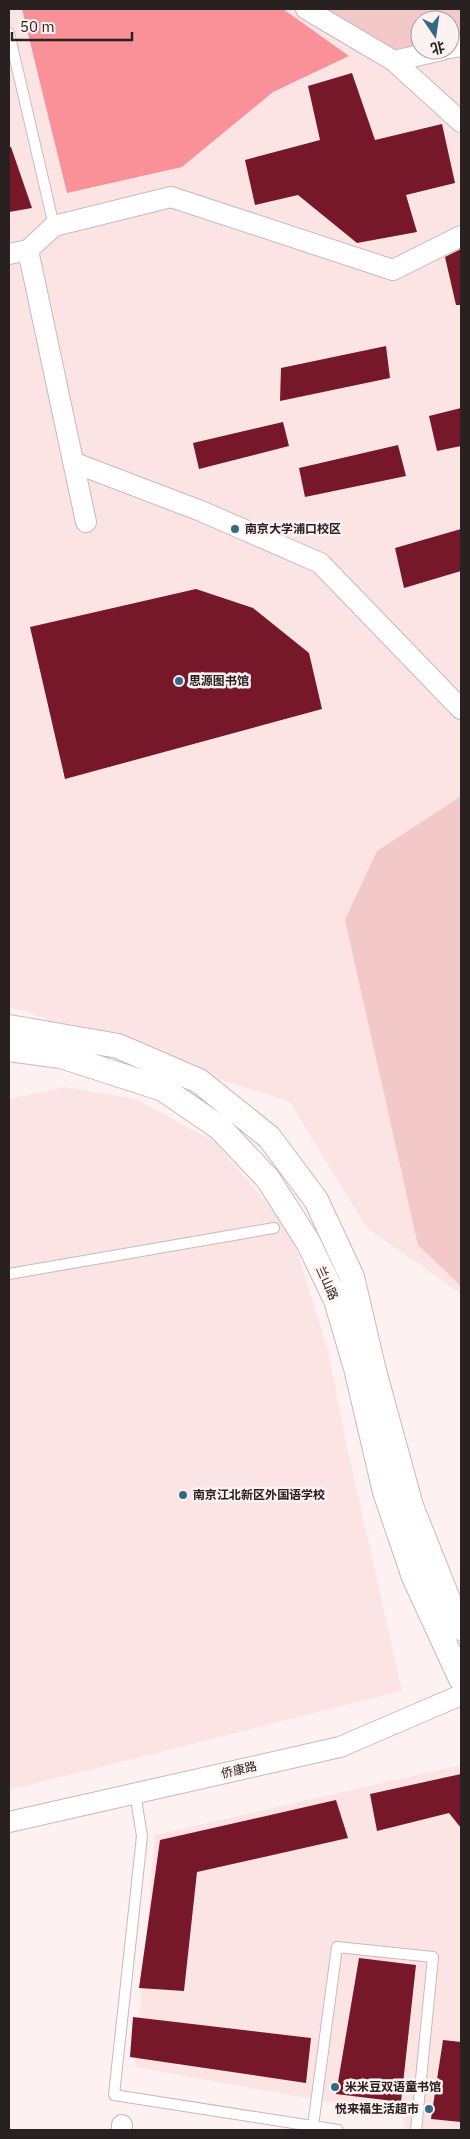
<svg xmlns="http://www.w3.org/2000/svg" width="470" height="2139" font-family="'IBM Plex Sans','Noto Sans SC',sans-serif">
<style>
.built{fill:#fce4e5;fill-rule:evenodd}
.green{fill:#f2c8c9}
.forest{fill:#fa9199}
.building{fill:#76182a}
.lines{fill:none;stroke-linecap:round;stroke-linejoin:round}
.service-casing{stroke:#ccb8b9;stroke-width:12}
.minor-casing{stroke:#ccb8b9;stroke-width:22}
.tertiary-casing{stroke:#ccb8b9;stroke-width:26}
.service{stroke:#fff;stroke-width:10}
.minor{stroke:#fff;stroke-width:20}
.tertiary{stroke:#fff;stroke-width:24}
.poi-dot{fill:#326984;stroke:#fef1f1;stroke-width:2}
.labels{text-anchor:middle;stroke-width:5;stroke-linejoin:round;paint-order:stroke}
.poi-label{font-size:12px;font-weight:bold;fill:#282021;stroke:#fef1f1;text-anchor:start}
.street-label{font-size:12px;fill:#282021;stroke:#fef1f1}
</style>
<rect width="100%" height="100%" fill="#fef1f1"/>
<path class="built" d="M 9,9 L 461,9 L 461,1294 L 367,1228 L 289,1101 L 137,1054 L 25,1011 L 9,1008 ZM 420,20 L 450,20 L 450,50 L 420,50 Z
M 65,1087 L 136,1099 L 215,1142 L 291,1231 L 329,1355 L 345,1438 L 402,1691 L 9,1790 L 9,1099 Z
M 461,1765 L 461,2130 L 406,2130 L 402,2115 L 135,2067 L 155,1835 Z"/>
<path class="green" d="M 314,9 L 461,9 L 461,43 L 450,45 L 450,20 L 420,20 L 420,50 L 396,57 Z
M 460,797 L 461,797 L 461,1286 L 418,1245 L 345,920 L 377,851 Z"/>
<path class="forest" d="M 22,9 L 283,9 L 349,56 L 273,92 L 182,167 L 67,193 Z"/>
<path class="building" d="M 352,73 L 375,140 L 442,124 L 455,183 L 406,195 L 417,232 L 357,243 L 298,195 L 255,205 L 245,160 L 320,140 L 308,86 Z
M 9,147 L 11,147 L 32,208 L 9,212 Z
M 461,249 L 461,305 L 456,305 L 445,257 Z
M 386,346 L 390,378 L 280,401 L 281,368 Z
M 461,408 L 461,446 L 437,451 L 429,416 Z
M 283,422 L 289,446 L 199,469 L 193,443 Z
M 398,445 L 406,476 L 305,497 L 299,468 Z
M 461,529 L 461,571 L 404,588 L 395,548 Z
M 196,589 L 253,608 L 309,653 L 322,709 L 65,779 L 30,627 Z
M 461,1774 L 461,1828 L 449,1813 L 377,1831 L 370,1794 Z
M 336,1800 L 348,1838 L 197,1872 L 184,1991 L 139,1988 L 160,1840 Z
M 359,1958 L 416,1965 L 401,2102 L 336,2094 Z
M 133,2017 L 311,2038 L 306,2083 L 130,2057 Z
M 443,2040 L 461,2042 L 461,2122 L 431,2119 Z"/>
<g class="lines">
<g class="service-casing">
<path id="service" d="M 9,33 L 54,226
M 9,1274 L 274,1228
M 135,1793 L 142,1836 L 114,2095 L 338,2130
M 313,2126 L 337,1947 L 433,1957 L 416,2130"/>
</g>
<g class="minor-casing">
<path id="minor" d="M 306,9 L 394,61 L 461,122
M 450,48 L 461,46
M 394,61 L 442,50
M 28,250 L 86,522
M 9,254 L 28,250 L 54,226 L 171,197 L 393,270 L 461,236
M 75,463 L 201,511 L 320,563 L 461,709
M 9,1822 L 340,1747 L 461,1695
M 122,2130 L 122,2125"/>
</g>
<g class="tertiary-casing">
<path id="tertiary" d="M 9,1027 L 118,1046 L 199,1081 L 269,1137 L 316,1200 L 352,1277 L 374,1371 L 411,1506 L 454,1614 L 461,1628
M 9,1049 L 61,1056 L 163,1089 L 220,1128 L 268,1179 L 308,1242 L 336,1300 L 356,1368 L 385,1492 L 414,1577 L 461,1679"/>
</g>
<use href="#service" class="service"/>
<use href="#minor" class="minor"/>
<use href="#tertiary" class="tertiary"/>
</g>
<g class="poi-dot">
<circle cx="235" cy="529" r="5"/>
<circle cx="179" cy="681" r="5"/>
<circle cx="183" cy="1495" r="5"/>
<circle cx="335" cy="2087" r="5"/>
<circle cx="429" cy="2109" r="5"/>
</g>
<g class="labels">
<g class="poi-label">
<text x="245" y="533">南京大学浦口校区</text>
<text x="189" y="685">思源图书馆</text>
<text x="193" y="1499">南京江北新区外国语学校</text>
<text x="345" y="2091">米米豆双语童书馆</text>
<text x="419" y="2113" text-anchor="end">悦来福生活超市</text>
</g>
<g class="street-label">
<text transform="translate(327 1283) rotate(66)" y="4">兰山路</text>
<text transform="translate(239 1770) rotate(-13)" y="4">侨康路</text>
</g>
</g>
<rect width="470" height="2139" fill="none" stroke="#282021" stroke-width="20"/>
<g transform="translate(435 35) rotate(167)"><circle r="24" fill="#fef1f1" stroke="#a89d9e"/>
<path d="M0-4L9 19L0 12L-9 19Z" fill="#326984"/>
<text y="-8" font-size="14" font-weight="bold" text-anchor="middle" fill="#282021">北</text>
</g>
<path d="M12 32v8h120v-8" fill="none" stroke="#282021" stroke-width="2.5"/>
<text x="20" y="32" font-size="15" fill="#282021" stroke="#fef1f1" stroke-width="4" paint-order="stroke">50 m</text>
</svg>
